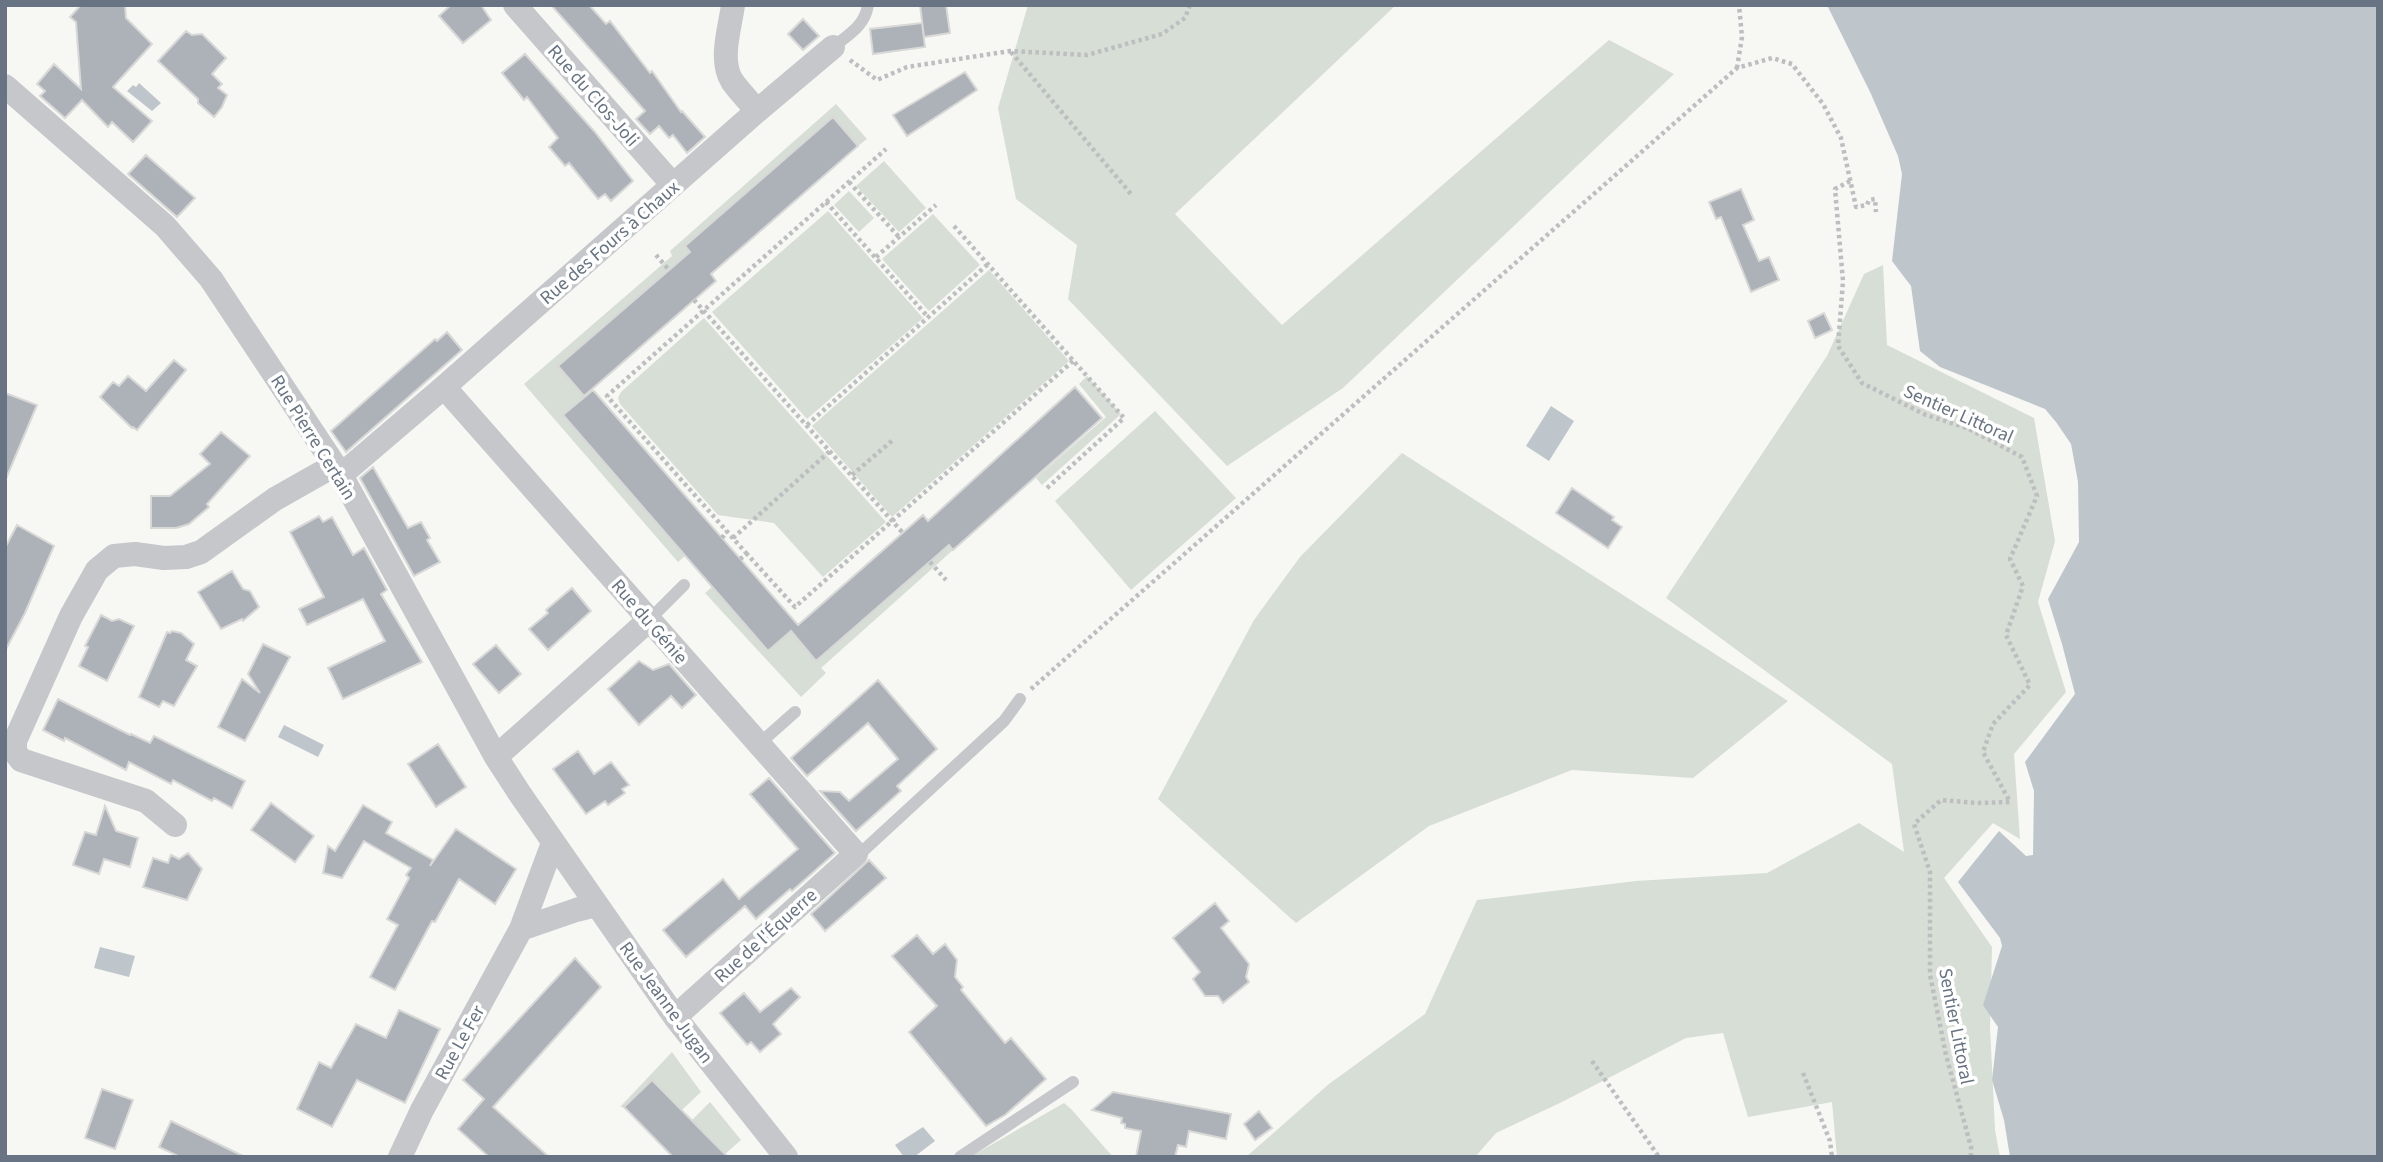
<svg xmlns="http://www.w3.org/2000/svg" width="2383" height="1162" font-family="'Source Sans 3',sans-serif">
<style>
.green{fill:#d7ded5}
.water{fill:#bfc6cb}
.building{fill:#acb2b8;stroke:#d8d8d7;stroke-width:2}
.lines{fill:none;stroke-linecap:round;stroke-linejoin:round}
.path{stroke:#bcbec0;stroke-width:4.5;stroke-dasharray:3.5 3.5;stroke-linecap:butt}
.lane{stroke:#c5c7cb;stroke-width:12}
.street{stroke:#c5c7cb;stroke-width:24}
.labels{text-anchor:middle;stroke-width:7;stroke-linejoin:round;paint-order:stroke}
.street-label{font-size:19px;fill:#687383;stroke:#fff}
</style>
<rect width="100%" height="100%" fill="#f7f7f4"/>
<path class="green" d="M 1028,5 L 1396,5 L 1175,214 L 1282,325 L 1609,40 L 1674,74 L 1343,388 L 1227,466 L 1068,299 L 1077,245 L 1016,199 L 998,108 Z
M 836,104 L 867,139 L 858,146 L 832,117 L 685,246 L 690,252 L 559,366 L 585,397 L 563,416 L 680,549 L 685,556 L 678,562 L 524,384 L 672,256 L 670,251 Z
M 884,161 L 926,208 L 899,232 L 856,186 Z
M 849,191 L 874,218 L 859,232 L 834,205 Z
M 828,211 L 923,318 L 807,419 L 712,312 Z
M 933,214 L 980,265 L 929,311 L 882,259 Z
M 1883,265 L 1887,345 L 2034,418 L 2055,541 L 2038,602 L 2066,692 L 2014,754 L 2020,839 L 1993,823 L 1944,878 L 1992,947 L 1990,1027 L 1995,1130 L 2000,1157 L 1837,1157 L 1832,1102 L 1748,1117 L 1723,1033 L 1686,1038 L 1562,1102 L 1496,1133 L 1475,1157 L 1246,1157 L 1329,1084 L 1425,1014 L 1477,900 L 1636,881 L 1767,873 L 1859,823 L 1904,852 L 1892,764 L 1666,598 L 1827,356 L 1864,274 Z
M 989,270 L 1069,361 L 892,517 L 812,426 Z
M 704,318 L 886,522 L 823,577 L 774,523 L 718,515 L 620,404 L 618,398 L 621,392 Z
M 1087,376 L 1121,414 L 1042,485 L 1036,478 L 1106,417 L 1079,384 Z
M 1155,411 L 1236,498 L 1131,590 L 1055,501 Z
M 1402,453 L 1788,701 L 1693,778 L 1572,770 L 1429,826 L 1296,923 L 1158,799 L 1254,620 L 1300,557 Z
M 949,545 L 953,550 L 821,668 L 826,673 L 801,697 L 705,593 L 712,587 L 791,631 L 816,661 Z
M 672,1052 L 701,1092 L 682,1110 L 652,1080 L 624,1107 L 620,1107 Z
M 710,1102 L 741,1140 L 725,1154 L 692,1120 Z
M 1064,1103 L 1072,1110 L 1113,1157 L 970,1157 Z"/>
<path class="water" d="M 1827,5 L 2378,5 L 2378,1157 L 2010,1157 L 2004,1120 L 1992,1080 L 1998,1027 L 1983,1005 L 2002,946 L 2000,938 L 1958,882 L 1999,831 L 2026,856 L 2033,855 L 2034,791 L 2025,762 L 2075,694 L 2062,644 L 2048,599 L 2079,542 L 2078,482 L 2071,444 L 2056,422 L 2045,409 L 1940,367 L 1920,351 L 1911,286 L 1892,261 L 1902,174 L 1898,156 L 1871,94 Z
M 139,83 L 161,103 L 152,111 L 127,91 L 133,85 L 136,87 Z
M 1551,406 L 1574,421 L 1549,461 L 1526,446 Z
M 284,725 L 324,745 L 318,757 L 278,737 Z
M 100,947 L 135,956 L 129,977 L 94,968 Z
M 923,1127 L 935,1141 L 914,1157 L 904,1157 L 895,1145 Z"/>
<path class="building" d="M 81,5 L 125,5 L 126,18 L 152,44 L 113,87 L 152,121 L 133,142 L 112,122 L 108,127 L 82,100 L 65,118 L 40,96 L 45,91 L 37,84 L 54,64 L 81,89 L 76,22 L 70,17 Z
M 451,5 L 481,5 L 491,20 L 463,43 L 439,16 Z
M 551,5 L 589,5 L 606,24 L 610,21 L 650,73 L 652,71 L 681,112 L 682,111 L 705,137 L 687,153 L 673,135 L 669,138 L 659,126 L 650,134 L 636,119 L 645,111 Z
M 920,5 L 946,5 L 950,33 L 924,37 Z
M 803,19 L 819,36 L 803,50 L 788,34 Z
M 922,23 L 925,47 L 873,54 L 870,29 Z
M 186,31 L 192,35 L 202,34 L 226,58 L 212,74 L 222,84 L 218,88 L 227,95 L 222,107 L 214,117 L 198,103 L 198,99 L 158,61 Z
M 525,54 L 594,131 L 633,181 L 611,201 L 605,194 L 598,199 L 569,163 L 565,166 L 549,147 L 558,138 L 527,97 L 524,100 L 502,73 Z
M 965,72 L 977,90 L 907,136 L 893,115 Z
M 833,117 L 858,146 L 711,274 L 716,281 L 584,396 L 558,366 L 690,252 L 685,246 Z
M 146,155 L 195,198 L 177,217 L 128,174 Z
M 1741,189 L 1754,220 L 1743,225 L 1759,261 L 1769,257 L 1779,280 L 1751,292 L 1721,217 L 1716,219 L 1709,202 Z
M 1824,313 L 1832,330 L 1815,338 L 1808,321 Z
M 447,332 L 462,350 L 346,452 L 331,431 L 435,339 L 437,341 Z
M 174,360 L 186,370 L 137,430 L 133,427 L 132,428 L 100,397 L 113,382 L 119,386 L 128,376 L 146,391 Z
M 1075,387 L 1102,418 L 953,550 L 949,545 L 816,661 L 791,631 L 768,651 L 563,415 L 593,390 L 798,625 L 923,515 L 928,521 Z
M 5,393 L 37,405 L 5,481 Z
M 221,432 L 250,456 L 207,504 L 209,507 L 189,524 L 176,528 L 151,528 L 151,496 L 170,496 L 210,464 L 200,454 Z
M 373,467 L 408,528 L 421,522 L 430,538 L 427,540 L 440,562 L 414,576 L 360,478 Z
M 1572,488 L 1614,517 L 1612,520 L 1622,527 L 1608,548 L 1556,513 Z
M 319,516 L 323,522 L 332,517 L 353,555 L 364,548 L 387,590 L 381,594 L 422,662 L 343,699 L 328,668 L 385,641 L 363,599 L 307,625 L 299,609 L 324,597 L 290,532 Z
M 17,525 L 54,546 L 25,613 L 5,651 L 5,548 Z
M 232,571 L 243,589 L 250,591 L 259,607 L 243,621 L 242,619 L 221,629 L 198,592 Z
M 572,588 L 591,611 L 548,650 L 529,629 L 548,613 L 546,610 Z
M 101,615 L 112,621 L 119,619 L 134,626 L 107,681 L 79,666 L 88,647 L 85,646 Z
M 172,631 L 181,633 L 194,644 L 186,660 L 197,666 L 174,706 L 163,701 L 159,707 L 139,697 L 167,632 L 170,633 Z
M 263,644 L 290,657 L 245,741 L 218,727 L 242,679 L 260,693 L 248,674 Z
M 496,645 L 521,674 L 499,693 L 473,664 Z
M 639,661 L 653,670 L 669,664 L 696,695 L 682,708 L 671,696 L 639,725 L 608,689 Z
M 878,680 L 937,749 L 897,786 L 901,791 L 856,831 L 820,791 L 840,792 L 849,801 L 898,759 L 868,723 L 807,776 L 791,758 Z
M 58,699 L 130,735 L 131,734 L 150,743 L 154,736 L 245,781 L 232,808 L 214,798 L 212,801 L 173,780 L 171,784 L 129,762 L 126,770 L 65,738 L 64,741 L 43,730 Z
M 438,744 L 466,787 L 436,807 L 408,764 Z
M 578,751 L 594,774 L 611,762 L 629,785 L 622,789 L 625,793 L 608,805 L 605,801 L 586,814 L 553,769 Z
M 769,778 L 835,853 L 792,891 L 790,889 L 756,919 L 745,906 L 686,957 L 663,930 L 723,879 L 739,899 L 798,849 L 750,794 Z
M 271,803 L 314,836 L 295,862 L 251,830 Z
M 363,805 L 392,822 L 386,833 L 433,860 L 430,866 L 456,829 L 516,869 L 495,904 L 459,879 L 435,922 L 432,921 L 395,990 L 370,977 L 398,925 L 387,919 L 409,878 L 406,875 L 411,868 L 364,841 L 342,878 L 323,873 L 328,846 L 335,851 Z
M 105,806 L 116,831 L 138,838 L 130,867 L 104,859 L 99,874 L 73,865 L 85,832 L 96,835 Z
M 188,853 L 202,869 L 187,900 L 143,887 L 153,858 L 168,863 L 171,855 L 179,859 Z
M 869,860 L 886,878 L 825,931 L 811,914 Z
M 1215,903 L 1229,921 L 1221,928 L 1249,964 L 1246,977 L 1249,982 L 1223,1003 L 1218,996 L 1205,996 L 1193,979 L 1200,972 L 1173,938 Z
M 917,935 L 933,954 L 945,944 L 957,960 L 955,977 L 963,987 L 961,990 L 1005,1043 L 1011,1038 L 1046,1079 L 1005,1115 L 986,1126 L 909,1032 L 937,1006 L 892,956 Z
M 575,958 L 601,987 L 493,1107 L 549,1157 L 489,1157 L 458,1129 L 484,1099 L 463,1080 Z
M 791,988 L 800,997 L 773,1024 L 781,1034 L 760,1052 L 751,1042 L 747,1045 L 720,1013 L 744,993 L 760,1012 Z
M 399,1010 L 440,1029 L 405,1103 L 357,1080 L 332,1127 L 297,1109 L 319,1062 L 331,1068 L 356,1024 L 386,1038 Z
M 652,1080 L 708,1137 L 728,1157 L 673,1157 L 624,1107 Z
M 102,1089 L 133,1100 L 115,1149 L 85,1138 Z
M 1113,1092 L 1231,1114 L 1226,1139 L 1189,1131 L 1186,1147 L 1178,1145 L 1175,1157 L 1136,1157 L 1141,1131 L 1125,1128 L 1125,1124 L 1121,1123 L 1122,1118 L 1092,1110 Z
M 1259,1111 L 1272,1128 L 1255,1140 L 1244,1124 Z
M 171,1121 L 245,1157 L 180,1157 L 159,1147 Z"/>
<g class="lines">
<path class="path" d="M 1011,52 L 1131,194
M 850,60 L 877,80 L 907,67 L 1010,51 L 1087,55 L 1162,34 L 1185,18 L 1190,5
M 1737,68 L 1742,37 L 1739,5
M 1850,181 L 1835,189 L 1843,281 L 1838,346 L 1862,383 L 1926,415 L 1967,428 L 2022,457 L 2037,496 L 2010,559 L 2023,586 L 2006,635 L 2030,685 L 1993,724 L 1983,752 L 2010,802 L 1977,803 L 1941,800 L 1914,824 L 1930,872 L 1930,975 L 1946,1055 L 1971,1147 L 1971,1157
M 849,182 L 899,237
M 826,202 L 928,317
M 954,226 L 1124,418 L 1046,489
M 656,255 L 669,270
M 876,257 L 936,205
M 694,300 L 903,533
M 807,425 L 988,264
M 852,475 L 894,439
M 722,538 L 727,531
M 733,538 L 830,451
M 747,554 L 607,396 L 886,149
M 740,559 L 747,554 L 795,607 L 1073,361
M 930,562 L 946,580
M 1031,689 L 1737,68 L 1772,58 L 1792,64 L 1823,104 L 1841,138 L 1856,207 L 1867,205 L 1869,200 L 1875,199 L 1876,212
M 1592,1061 L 1659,1157
M 1803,1073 L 1830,1141 L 1832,1157"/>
<path class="lane" d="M 833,47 C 848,35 865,26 868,5
M 649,620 L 684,585
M 759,744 L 795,712
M 856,854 L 864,850 L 1004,721 L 1020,699
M 960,1157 L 1073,1082"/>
<path class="street" d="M 515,5 L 673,185
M 733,5 C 730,28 719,60 732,81 C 739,91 749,101 757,111
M 5,86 L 165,226 L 211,279 L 341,475 L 496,757 L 520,794 L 675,1017 L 786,1157
M 444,387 L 856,854 L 675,1017
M 341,475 L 444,387 L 757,111 L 833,47
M 496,757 L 649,620
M 175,825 L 146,801 L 21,760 L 15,752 L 15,741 L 71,616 L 97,570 L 114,556 L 135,554 L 164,558 L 186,557 L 201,552 L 275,499 L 335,465
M 521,929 L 576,910 L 596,905
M 400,1157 L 422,1110 L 521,929 L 553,843"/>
</g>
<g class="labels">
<g class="street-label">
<text transform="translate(594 95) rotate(49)" y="7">Rue du Clos-Joli</text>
<text transform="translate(609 242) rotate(-41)" y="7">Rue des Fours à Chaux</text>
<text transform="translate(1959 413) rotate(24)" y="7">Sentier Littoral</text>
<text transform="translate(314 437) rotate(58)" y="7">Rue Pierre Certain</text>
<text transform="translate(650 621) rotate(49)" y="7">Rue du Génie</text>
<text transform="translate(765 935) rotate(-42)" y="7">Rue de l'Équerre</text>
<text transform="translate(667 1002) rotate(54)" y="7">Rue Jeanne Jugan</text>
<text transform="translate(1957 1026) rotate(79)" y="7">Sentier Littoral</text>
<text transform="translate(459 1042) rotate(-61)" y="7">Rue Le Fer</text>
</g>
</g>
<rect width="2383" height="1162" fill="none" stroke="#687383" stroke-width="14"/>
</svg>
